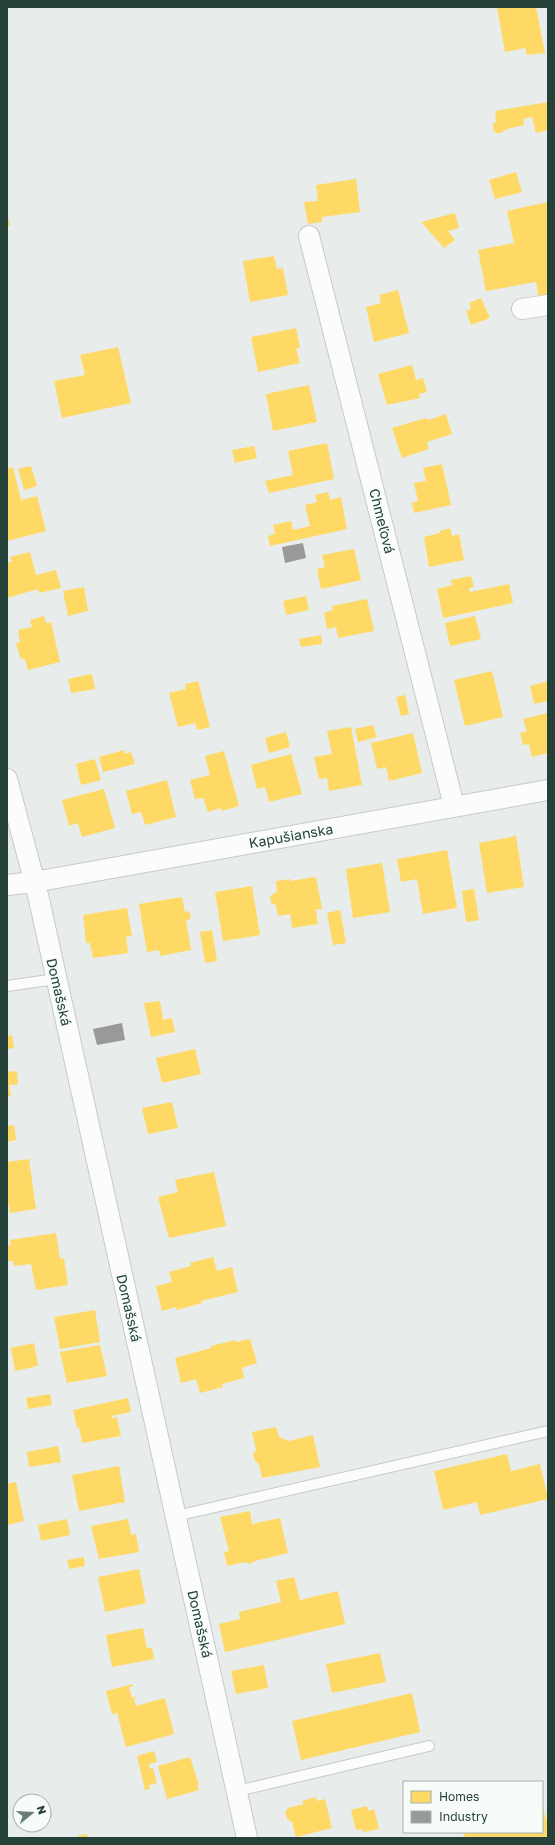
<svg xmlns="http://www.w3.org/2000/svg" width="555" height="1845" font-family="'Golos Text',sans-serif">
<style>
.homes{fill:#ffd966}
.industry{fill:#999}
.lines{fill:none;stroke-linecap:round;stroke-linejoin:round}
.lane-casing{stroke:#c5cac8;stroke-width:12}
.street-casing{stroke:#c5cac8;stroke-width:22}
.lane{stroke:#fcfcfc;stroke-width:10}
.street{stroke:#fcfcfc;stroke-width:20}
.labels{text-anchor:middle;stroke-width:4;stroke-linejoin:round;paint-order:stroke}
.street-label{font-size:14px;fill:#24423a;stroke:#f7fbf9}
</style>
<rect width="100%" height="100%" fill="#e8edeb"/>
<path class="homes" d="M 497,7 L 536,7 L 545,53 L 527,55 L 525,48 L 505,52 Z
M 548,102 L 548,130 L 536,133 L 532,117 L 523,119 L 524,125 L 507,129 L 501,133 L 496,133 L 493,129 L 493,124 L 496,122 L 495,111 Z
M 516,172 L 522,192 L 495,199 L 489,180 Z
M 356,179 L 360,212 L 322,217 L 322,222 L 308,224 L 304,202 L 318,201 L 316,185 Z
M 548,202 L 548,296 L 539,298 L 536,282 L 486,291 L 478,250 L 514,243 L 507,211 Z
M 7,211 L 10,226 L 7,226 Z
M 455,213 L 459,228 L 448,231 L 455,240 L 444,248 L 421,222 Z
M 274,256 L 277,269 L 283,268 L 288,295 L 250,302 L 243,261 Z
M 398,290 L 409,333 L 374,342 L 366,307 L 381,303 L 379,295 Z
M 481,298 L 490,318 L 471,325 L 466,311 L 471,309 L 469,303 Z
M 296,328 L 300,348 L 296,348 L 300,363 L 258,372 L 251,337 Z
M 118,347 L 131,403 L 62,418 L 54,381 L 85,375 L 80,355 Z
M 412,365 L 416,380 L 423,378 L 427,392 L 419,394 L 420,398 L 387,405 L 378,374 Z
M 309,385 L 317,422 L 273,431 L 266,394 Z
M 446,414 L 452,434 L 427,442 L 429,449 L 402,458 L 392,428 L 426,418 L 428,420 Z
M 327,443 L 334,479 L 269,493 L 265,481 L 293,475 L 288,451 Z
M 254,446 L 257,458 L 235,463 L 232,450 Z
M 442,464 L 451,505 L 414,513 L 412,503 L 418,501 L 414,483 L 426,481 L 423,468 Z
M 31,466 L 37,486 L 24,490 L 18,469 Z
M 13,467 L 21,500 L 37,496 L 46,531 L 7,541 L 7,469 Z
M 328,492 L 330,500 L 341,497 L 347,529 L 270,546 L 268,536 L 275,534 L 273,525 L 291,521 L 293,530 L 310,526 L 305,505 L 317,502 L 315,495 Z
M 450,528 L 452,536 L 459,534 L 464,560 L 429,567 L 424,537 L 440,533 L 440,531 Z
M 354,549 L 361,580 L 321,589 L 317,569 L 325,567 L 322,555 Z
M 30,552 L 36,575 L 56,570 L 61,588 L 39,593 L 38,589 L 7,598 L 7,563 L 12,561 L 10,557 Z
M 471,576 L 474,587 L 469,588 L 470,592 L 509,584 L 513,603 L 443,618 L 437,589 L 452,585 L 451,580 Z
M 84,587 L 88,611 L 68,616 L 63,591 Z
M 306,596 L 309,610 L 286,615 L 283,601 Z
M 367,599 L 374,631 L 338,638 L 336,627 L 327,629 L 324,613 L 333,610 L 332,606 Z
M 44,616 L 46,623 L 51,622 L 60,662 L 28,670 L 25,659 L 21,659 L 19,654 L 16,643 L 20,642 L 18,630 L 32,627 L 30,620 Z
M 475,616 L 481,639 L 450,646 L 445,623 Z
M 321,635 L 322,644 L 301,647 L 299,639 Z
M 492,671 L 503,717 L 465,726 L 454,680 Z
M 92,674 L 95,689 L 71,693 L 68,679 Z
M 198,681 L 210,727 L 197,730 L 195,723 L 178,727 L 169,693 L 186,689 L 185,684 Z
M 548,681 L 548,701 L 534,704 L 530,686 Z
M 405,695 L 409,714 L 401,716 L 396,697 Z
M 548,713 L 548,753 L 532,757 L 529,744 L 523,745 L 520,733 L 527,731 L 523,719 Z
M 373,725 L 377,737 L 358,742 L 355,729 Z
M 351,727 L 362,785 L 329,791 L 327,778 L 319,779 L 314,757 L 332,754 L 327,731 Z
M 286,732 L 290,747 L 269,753 L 265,738 Z
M 413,733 L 422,773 L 389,781 L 386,767 L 377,769 L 371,743 Z
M 124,750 L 125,754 L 131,752 L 135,764 L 103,772 L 99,757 Z
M 224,751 L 239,806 L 222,811 L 221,808 L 208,812 L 203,798 L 195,799 L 190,780 L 210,775 L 205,756 Z
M 291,754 L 302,794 L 269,802 L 265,787 L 257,789 L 251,765 Z
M 95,759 L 101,780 L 81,785 L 76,764 Z
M 167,780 L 176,817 L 145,825 L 141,812 L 132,814 L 126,791 Z
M 104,789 L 115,828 L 82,837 L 78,823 L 69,826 L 62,800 Z
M 516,836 L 524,887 L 487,893 L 479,843 Z
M 447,850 L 457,908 L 423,914 L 417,879 L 401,882 L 397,859 Z
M 382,863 L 390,912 L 353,918 L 346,869 Z
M 316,877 L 322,909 L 316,909 L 318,924 L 292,928 L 290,914 L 278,916 L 276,905 L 271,903 L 270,896 L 277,892 L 276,881 L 290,879 L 290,881 Z
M 252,886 L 260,935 L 223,941 L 215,892 Z
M 474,889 L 479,920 L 466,922 L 462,891 Z
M 182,897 L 185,912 L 189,911 L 191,919 L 186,920 L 191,950 L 160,956 L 159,950 L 147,952 L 139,904 Z
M 127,908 L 132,936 L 126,937 L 128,953 L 93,958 L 90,943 L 86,943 L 83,915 Z
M 340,910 L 346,943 L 333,945 L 327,913 Z
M 212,930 L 217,961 L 205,963 L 200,932 Z
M 160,1001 L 163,1020 L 172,1018 L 175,1032 L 151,1037 L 144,1003 Z
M 12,1035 L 14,1048 L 7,1049 L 7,1036 Z
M 195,1049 L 201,1074 L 162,1083 L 156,1058 Z
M 17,1071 L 18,1084 L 9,1085 L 11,1096 L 7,1097 L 7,1072 Z
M 172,1102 L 178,1128 L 148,1134 L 142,1108 Z
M 14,1125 L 16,1140 L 7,1142 L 7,1126 Z
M 29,1159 L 36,1209 L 10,1213 L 9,1204 L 7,1204 L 7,1162 Z
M 214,1172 L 226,1226 L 169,1238 L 158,1197 L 178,1192 L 175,1180 Z
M 56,1233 L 60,1259 L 64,1258 L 68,1285 L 36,1290 L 31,1264 L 14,1266 L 13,1261 L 7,1261 L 7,1246 L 11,1245 L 10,1240 Z
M 213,1257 L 217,1271 L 232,1267 L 238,1292 L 201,1301 L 202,1303 L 177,1310 L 176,1307 L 162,1311 L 156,1286 L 172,1282 L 169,1272 L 191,1266 L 190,1263 Z
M 95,1310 L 100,1342 L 60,1349 L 54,1317 Z
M 250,1339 L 257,1363 L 242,1368 L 244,1378 L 222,1384 L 223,1387 L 200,1393 L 196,1379 L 181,1383 L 175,1358 L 211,1348 L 211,1346 L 235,1340 L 236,1342 Z
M 34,1343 L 38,1366 L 15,1371 L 11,1348 Z
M 100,1345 L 107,1376 L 67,1383 L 60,1352 Z
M 50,1394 L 52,1405 L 28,1409 L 26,1398 Z
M 128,1398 L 131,1412 L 111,1416 L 112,1418 L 117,1417 L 121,1436 L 82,1443 L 79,1427 L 77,1428 L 73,1410 Z
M 276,1427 L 279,1437 L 289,1441 L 313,1435 L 320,1467 L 262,1478 L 259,1464 L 255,1461 L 253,1454 L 256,1450 L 252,1432 Z
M 58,1446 L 61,1462 L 29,1467 L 27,1452 Z
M 507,1454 L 511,1471 L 540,1464 L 548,1499 L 480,1515 L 477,1502 L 443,1510 L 434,1471 Z
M 119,1466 L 125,1502 L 79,1511 L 72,1475 Z
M 16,1482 L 24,1521 L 7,1525 L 7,1484 Z
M 250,1511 L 252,1524 L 280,1518 L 288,1553 L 255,1561 L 249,1564 L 246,1562 L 227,1566 L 224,1552 L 229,1551 L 220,1517 Z
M 67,1519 L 70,1535 L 41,1541 L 38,1525 Z
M 128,1519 L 131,1535 L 136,1534 L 139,1552 L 99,1559 L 91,1526 Z
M 84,1557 L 85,1566 L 69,1569 L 67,1560 Z
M 139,1569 L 146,1603 L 105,1612 L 98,1577 Z
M 294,1577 L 300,1600 L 338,1591 L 345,1624 L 225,1652 L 219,1624 L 240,1619 L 239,1612 L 281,1602 L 276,1581 Z
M 143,1628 L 147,1648 L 152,1648 L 154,1659 L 112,1667 L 106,1635 Z
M 380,1653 L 386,1682 L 332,1693 L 326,1664 Z
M 264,1665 L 268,1688 L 236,1694 L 231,1671 Z
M 133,1684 L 133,1686 L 129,1687 L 132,1698 L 138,1696 L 134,1699 L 136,1706 L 165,1698 L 174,1734 L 126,1747 L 117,1713 L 112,1714 L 106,1691 Z
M 412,1693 L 420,1732 L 301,1760 L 292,1721 Z
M 154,1751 L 157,1762 L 149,1764 L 150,1769 L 153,1768 L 157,1783 L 149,1785 L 150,1789 L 145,1790 L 137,1756 Z
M 190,1757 L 199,1785 L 197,1786 L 199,1790 L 167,1799 L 158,1766 Z
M 316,1797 L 317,1801 L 325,1799 L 332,1828 L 296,1837 L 292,1822 L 287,1819 L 285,1813 L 288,1808 L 304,1804 L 302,1801 Z
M 367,1806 L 368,1811 L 374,1809 L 379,1829 L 363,1832 L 362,1829 L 356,1830 L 351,1810 Z
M 542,1807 L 548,1824 L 548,1838 L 465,1838 L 463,1832 L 542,1832 Z
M 87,1834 L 88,1838 L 78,1838 L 78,1836 Z"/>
<path class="industry" d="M 303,543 L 306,558 L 285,563 L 282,547 Z
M 122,1023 L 125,1040 L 97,1045 L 93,1029 Z"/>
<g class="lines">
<g class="lane-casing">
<path id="lane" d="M 7,986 L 56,979
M 176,1516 L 548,1431
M 237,1791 L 429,1746"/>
</g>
<g class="street-casing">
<path id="street" d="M 309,236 L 454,806
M 522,309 L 548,305
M 7,779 L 38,895 L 247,1838
M 7,885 L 34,882 L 548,790"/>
</g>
<use href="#lane" class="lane"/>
<use href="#street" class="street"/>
</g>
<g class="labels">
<g class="street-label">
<text transform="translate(382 521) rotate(76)" y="5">Chmeľová</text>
<text transform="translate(291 836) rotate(-10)" y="5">Kapušianska</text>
<text transform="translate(59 992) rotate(77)" y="5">Domašská</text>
<text transform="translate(129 1308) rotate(77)" y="5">Domašská</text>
<text transform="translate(200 1624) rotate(77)" y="5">Domašská</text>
</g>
</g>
<rect width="555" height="1845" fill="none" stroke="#24423a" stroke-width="16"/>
<rect x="403" y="1781" width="140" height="52" fill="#f7fbf9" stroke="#a3b1ad"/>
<rect x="411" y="1791" width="20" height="12" fill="#ffd966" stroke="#a3b1ad"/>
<text x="439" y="1801" font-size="12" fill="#24423a">Homes</text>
<rect x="411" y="1811" width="20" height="12" fill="#999999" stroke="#a3b1ad"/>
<text x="439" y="1821" font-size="12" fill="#24423a">Industry</text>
<g transform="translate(32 1813) rotate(72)"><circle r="19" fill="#f7fbf9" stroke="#a3b1ad"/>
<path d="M0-3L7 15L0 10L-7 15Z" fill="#697e78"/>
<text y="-6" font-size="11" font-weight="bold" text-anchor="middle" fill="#24423a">N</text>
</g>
</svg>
